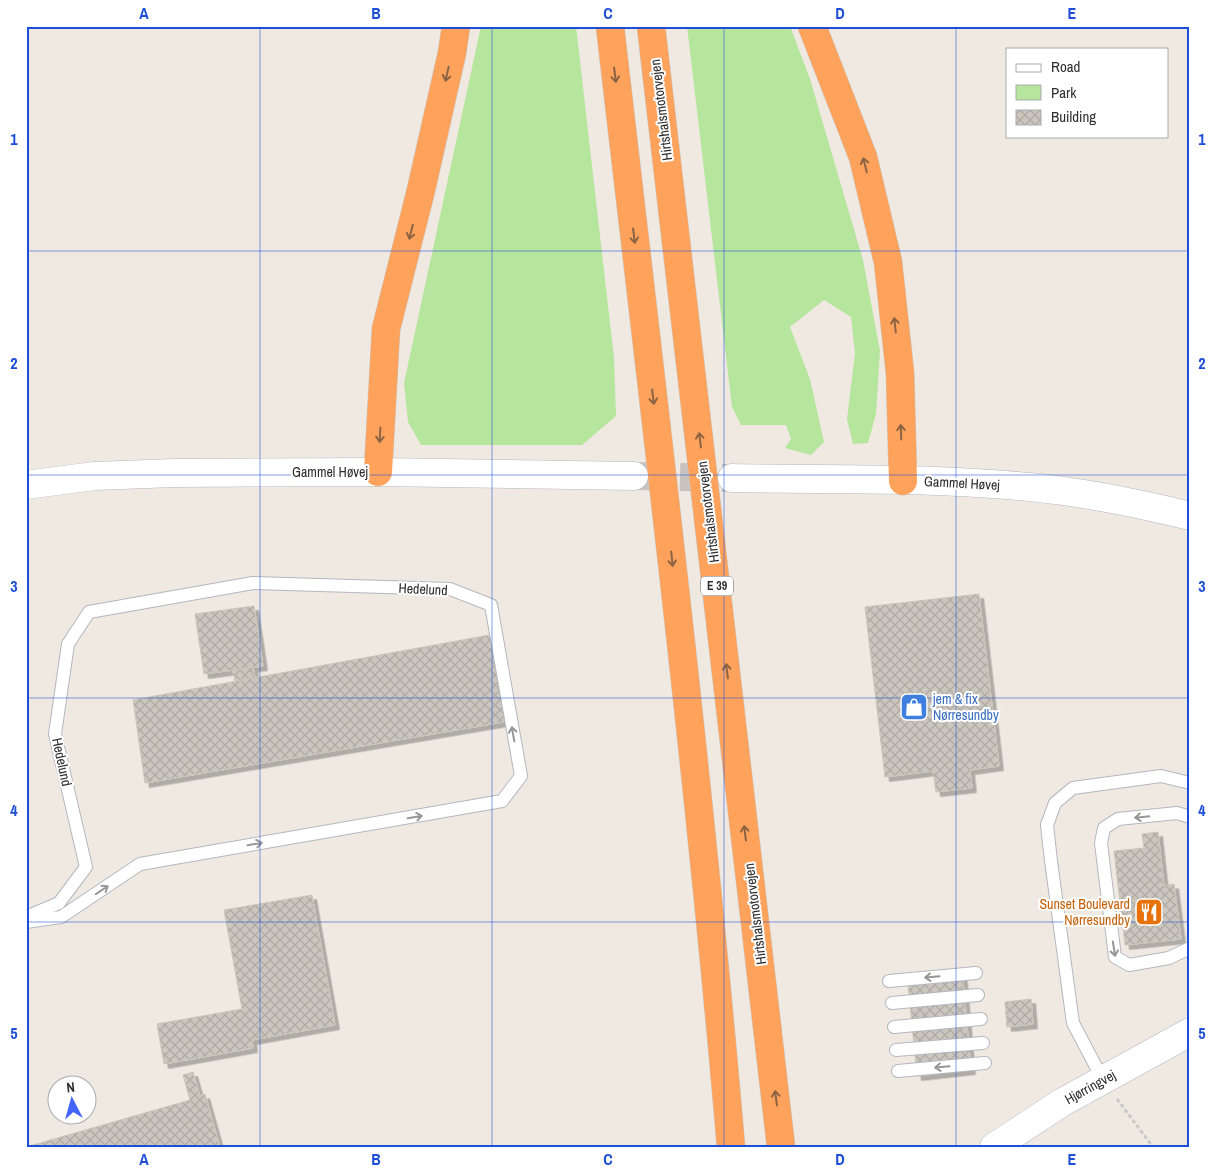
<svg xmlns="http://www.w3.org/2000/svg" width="1216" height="1173" font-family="'Archivo Narrow',sans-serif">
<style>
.green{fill:#b6e59e}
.building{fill:url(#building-cross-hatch);stroke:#cbc5ba;filter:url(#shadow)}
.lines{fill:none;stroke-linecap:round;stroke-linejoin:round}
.tertiary-tunnel{stroke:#c8c4bd;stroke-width:28;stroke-dasharray:28 14;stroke-linecap:butt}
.service-casing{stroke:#b4b7c1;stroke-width:14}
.tertiary-casing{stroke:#b4b7c1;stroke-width:29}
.secondary-casing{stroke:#b4b7c1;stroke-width:29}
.motorway-casing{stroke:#c9c9c9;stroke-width:29}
.path{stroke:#c9c9c9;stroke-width:3;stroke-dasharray:4 2.5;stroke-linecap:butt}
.service{stroke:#fff;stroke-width:12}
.tertiary{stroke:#fff;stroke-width:28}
.secondary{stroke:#fff;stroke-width:28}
.motorway{stroke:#ffa35c;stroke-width:28}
.oneway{stroke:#8c6343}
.oneway2{stroke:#969696}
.grid{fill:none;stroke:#1d4ed8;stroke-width:1;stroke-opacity:0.55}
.labels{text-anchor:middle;stroke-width:4;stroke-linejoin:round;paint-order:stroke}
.shield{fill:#fff;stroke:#6d6d6d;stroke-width:1}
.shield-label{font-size:12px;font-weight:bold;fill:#2e2e2e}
.street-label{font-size:14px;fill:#2e2e2e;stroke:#fff}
.shop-label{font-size:14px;fill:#366cbe;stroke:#fff;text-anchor:start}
.food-label{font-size:14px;fill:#c56008;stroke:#fff;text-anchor:end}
.neatline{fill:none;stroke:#1d4ed8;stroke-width:2}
.grid-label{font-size:16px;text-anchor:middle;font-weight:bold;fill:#1d4ed8}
</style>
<defs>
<pattern id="building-cross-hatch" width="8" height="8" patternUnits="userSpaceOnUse" patternTransform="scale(1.25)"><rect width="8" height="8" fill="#cbc7bf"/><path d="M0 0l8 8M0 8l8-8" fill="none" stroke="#afaba4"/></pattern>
<filter id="shadow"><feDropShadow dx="4.5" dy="4.5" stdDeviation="0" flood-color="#0004"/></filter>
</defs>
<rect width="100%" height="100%" fill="#efe9e1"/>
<path class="green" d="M 481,26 L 576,26 L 614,358 L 616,416 L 582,445 L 421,445 L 408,422 L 404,383 Z
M 687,26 L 790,26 L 810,79 L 863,260 L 880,351 L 876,414 L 868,443 L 853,444 L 847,419 L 855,353 L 851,317 L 824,300 L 790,327 L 810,379 L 824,442 L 811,455 L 785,448 L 791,439 L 786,425 L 741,425 L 732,407 Z"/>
<path class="building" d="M 979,594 L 999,766 L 970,770 L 972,788 L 936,792 L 933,771 L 885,777 L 865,607 Z
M 254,606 L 263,666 L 204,674 L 195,614 Z
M 495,634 L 509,721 L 145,783 L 133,700 Z
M 253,667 L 255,677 L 235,681 L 233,671 Z
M 1158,832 L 1164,886 L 1174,884 L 1181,939 L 1125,945 L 1114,851 L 1144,848 L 1142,834 Z
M 312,895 L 335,1025 L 252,1040 L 253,1048 L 164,1064 L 157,1024 L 242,1009 L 224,910 Z
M 962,969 L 971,1070 L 917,1076 L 907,974 Z
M 1031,999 L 1033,1024 L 1007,1027 L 1005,1002 Z
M 193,1072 L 200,1096 L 205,1094 L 220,1147 L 26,1147 L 190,1100 L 183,1075 Z"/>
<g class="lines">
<path class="tertiary-tunnel" d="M 638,476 L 727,478"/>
<g class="service-casing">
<path id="service" d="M 1190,817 L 1177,813 L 1118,819 L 1104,828 L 1101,843 L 1115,957 L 1129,965 L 1169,958 L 1190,948
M 26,917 L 59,903 L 86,867 L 55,734 L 68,644 L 89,612 L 253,583 L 450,589 L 491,605 L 521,776 L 502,801 L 140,864 L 61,917 L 26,922
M 889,981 L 976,973
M 892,1003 L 978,995
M 894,1027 L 981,1019
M 896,1050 L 983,1043
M 898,1071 L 985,1063
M 1103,1080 L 1073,1023 L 1051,861 L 1047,825 L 1055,803 L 1073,788 L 1161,776 L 1190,783"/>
</g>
<g class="tertiary-casing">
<path id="tertiary" d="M 732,478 C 831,480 931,477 1029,487 C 1083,492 1137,503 1190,516
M 26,485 L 94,476 L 174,473 L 378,472 L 634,476"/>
</g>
<g class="secondary-casing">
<path id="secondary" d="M 994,1147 L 1061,1103 L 1190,1032"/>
</g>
<g class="motorway-casing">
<path id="motorway" d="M 610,26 C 653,399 699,772 731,1147
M 651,26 L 781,1147
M 812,26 L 863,157 L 888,262 L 900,373 L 903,481
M 378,472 L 386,329 L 421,190 L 452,53 L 456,26"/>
</g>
<path class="path" d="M 1117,1099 L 1153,1147"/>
<use href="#service" class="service"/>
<use href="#tertiary" class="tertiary"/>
<use href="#secondary" class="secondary"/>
<use href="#motorway" class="motorway"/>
</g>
<defs><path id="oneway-shaft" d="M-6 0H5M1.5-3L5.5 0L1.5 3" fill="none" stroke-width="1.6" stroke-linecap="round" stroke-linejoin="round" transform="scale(1.25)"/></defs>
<g class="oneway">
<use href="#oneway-shaft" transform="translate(447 74) rotate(103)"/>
<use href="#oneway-shaft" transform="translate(615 75) rotate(83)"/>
<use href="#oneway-shaft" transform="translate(865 165) rotate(-104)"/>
<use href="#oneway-shaft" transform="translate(411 232) rotate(104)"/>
<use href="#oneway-shaft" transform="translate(634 236) rotate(83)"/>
<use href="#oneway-shaft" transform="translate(895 325) rotate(-96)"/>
<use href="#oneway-shaft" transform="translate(653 397) rotate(83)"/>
<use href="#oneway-shaft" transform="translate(901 432) rotate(-92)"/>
<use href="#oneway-shaft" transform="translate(380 435) rotate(93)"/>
<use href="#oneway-shaft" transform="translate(700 440) rotate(-97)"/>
<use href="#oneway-shaft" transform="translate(672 559) rotate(84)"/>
<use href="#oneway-shaft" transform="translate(727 671) rotate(-97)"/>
<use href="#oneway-shaft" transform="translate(745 833) rotate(-97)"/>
<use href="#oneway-shaft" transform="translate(776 1098) rotate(-97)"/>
</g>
<g class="oneway2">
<use href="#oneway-shaft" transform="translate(513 734) rotate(-100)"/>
<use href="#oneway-shaft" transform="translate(415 817) rotate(-10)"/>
<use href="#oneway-shaft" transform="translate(1142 817) rotate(174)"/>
<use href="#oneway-shaft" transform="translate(255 844) rotate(-10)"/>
<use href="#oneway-shaft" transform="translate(102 890) rotate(-34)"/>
<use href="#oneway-shaft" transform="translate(1114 949) rotate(81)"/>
<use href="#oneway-shaft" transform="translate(932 977) rotate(175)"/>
<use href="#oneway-shaft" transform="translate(942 1067) rotate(175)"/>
</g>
<path class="grid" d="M 260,26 L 260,1147M 492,26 L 492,1147M 724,26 L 724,1147M 956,26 L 956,1147M 26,251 L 1190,251M 26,475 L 1190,475M 26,698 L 1190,698M 26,922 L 1190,922"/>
<defs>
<g id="shop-square" transform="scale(1.4375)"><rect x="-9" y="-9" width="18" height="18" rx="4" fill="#3f7fe0" stroke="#fff"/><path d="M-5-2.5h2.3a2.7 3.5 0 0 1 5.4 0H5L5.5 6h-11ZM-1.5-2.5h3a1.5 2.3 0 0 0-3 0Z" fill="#fff"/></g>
<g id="restaurant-square" transform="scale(1.4375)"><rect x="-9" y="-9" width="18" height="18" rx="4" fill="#e8710a" stroke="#fff"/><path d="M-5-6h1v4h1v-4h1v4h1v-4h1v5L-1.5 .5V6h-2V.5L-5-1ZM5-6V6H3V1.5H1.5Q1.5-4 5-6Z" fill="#fff"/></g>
</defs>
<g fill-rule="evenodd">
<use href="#shop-square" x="914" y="707"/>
<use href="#restaurant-square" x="1149" y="912"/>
</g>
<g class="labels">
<rect class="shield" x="701" y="576.5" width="32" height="19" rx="4"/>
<g class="shield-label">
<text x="717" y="590">E 39</text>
</g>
<g class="street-label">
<text transform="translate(661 110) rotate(-97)" y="5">Hirtshalsmotorvejen</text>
<text x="330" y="477">Gammel Høvej</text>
<text transform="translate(962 483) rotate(3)" y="5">Gammel Høvej</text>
<text transform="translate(708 512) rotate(-97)" y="5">Hirtshalsmotorvejen</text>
<text transform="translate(423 589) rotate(3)" y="5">Hedelund</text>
<text transform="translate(62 762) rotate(78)" y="5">Hedelund</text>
<text transform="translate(755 914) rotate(-97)" y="5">Hirtshalsmotorvejen</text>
<text transform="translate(1090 1087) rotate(-29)" y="5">Hjørringvej</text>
</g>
<g class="shop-label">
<text x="933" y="704">jem &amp; fix<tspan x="933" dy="16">Nørresundby</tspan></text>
</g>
<g class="food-label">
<text x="1130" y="909">Sunset Boulevard<tspan x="1130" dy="16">Nørresundby</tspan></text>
</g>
</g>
<rect width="1216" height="1173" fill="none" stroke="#ffffff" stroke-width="55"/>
<rect x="1006" y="48" width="162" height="90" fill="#ffffff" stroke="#ababab"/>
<rect x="1016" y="64" width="25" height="8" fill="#ffffff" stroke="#ababab"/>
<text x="1051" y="72" font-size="15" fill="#2e2e2e">Road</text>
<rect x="1016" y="85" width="25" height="15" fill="#b6e59e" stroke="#ababab"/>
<text x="1051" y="98" font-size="15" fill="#2e2e2e">Park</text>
<rect x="1016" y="110" width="25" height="15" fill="url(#building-cross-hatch)" stroke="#ababab"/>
<text x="1051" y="122" font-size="15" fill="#2e2e2e">Building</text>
<g transform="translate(72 1100) rotate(354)"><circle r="24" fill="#ffffff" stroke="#ababab"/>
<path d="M0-4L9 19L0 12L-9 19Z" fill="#4264fb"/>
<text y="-8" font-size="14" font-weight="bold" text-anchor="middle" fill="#2e2e2e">N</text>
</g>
<rect x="28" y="28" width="1160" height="1118" class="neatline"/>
<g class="grid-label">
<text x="144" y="19">A</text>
<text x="376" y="19">B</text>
<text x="608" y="19">C</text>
<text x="840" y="19">D</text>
<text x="1072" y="19">E</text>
<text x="14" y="145">1</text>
<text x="1202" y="145">1</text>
<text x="14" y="369">2</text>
<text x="1202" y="369">2</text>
<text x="14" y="592">3</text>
<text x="1202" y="592">3</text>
<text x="14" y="816">4</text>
<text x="1202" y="816">4</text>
<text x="14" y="1039">5</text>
<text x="1202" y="1039">5</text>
<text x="144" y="1165">A</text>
<text x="376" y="1165">B</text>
<text x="608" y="1165">C</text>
<text x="840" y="1165">D</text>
<text x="1072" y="1165">E</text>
</g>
</svg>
